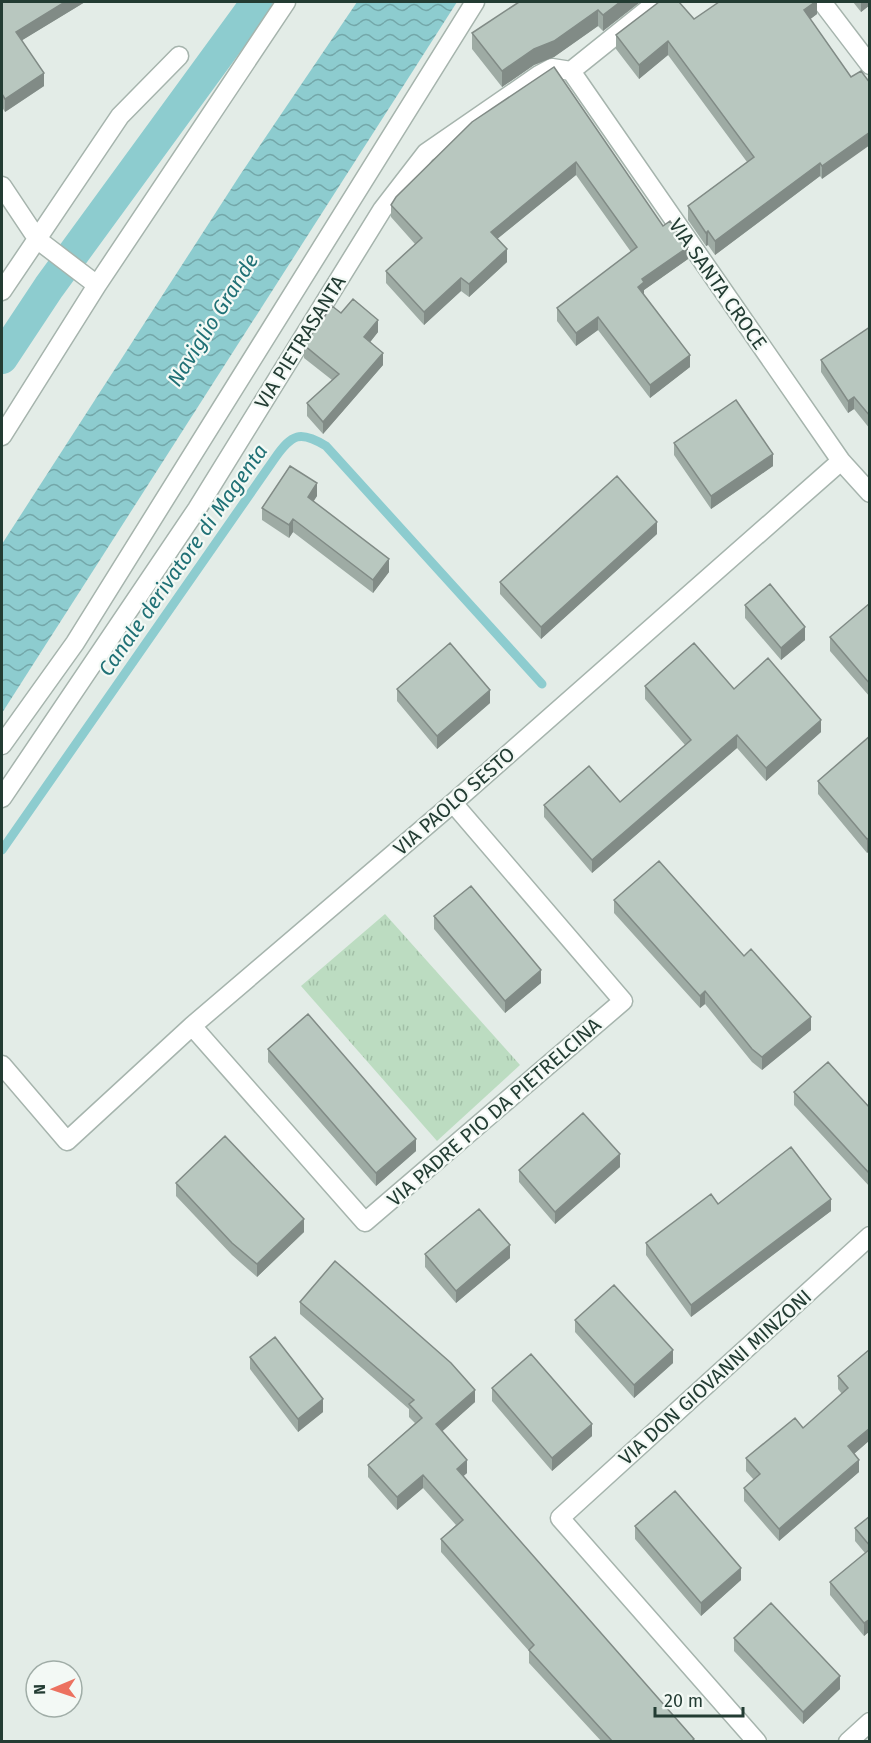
<svg xmlns="http://www.w3.org/2000/svg" width="871" height="1743" font-family="'Fira Sans',sans-serif">
<style>
.park{fill:url(#park-tufts)}
.water{fill:url(#water-waves)}
.lines{fill:none;stroke-linecap:round;stroke-linejoin:round}
.stream{stroke:#8dcccf;stroke-width:9}
.canal{stroke:#8dcccf;stroke-width:32}
.minor-casing{stroke:#a6b4ad;stroke-width:21}
.minor{stroke:#fff;stroke-width:18}
.wall{fill:#9eaba4}
.shaded-wall{fill:#818b86}
.building{fill:#b8c7bf;stroke:#818b86;stroke-width:1.5}
.labels{text-anchor:middle;stroke-width:4.5;stroke-linejoin:round;paint-order:stroke}
.street-label{font-size:20px;fill:#233c33;stroke:#f3f9f5}
.water-label{font-size:21px;font-style:italic;fill:#207176;stroke:#f3f9f5}
</style>
<defs>
<pattern id="park-tufts" width="24" height="20" patternUnits="userSpaceOnUse" patternTransform="scale(1.5)"><rect width="24" height="20" fill="#bcdcc1"/><path d="M3 7l-1-3M5 7V3M7 7l1-3M15 17l-1-3M17 17v-4M19 17l1-3" fill="none" stroke="#a1bea6"/></pattern>
<pattern id="water-waves" width="16" height="10" patternUnits="userSpaceOnUse" patternTransform="scale(1.5)"><rect width="16" height="10" fill="#8dcccf"/><path d="M0 5q4-4 8 0t8 0" fill="none" stroke="#73a7a9"/></pattern>
</defs>
<rect width="100%" height="100%" fill="#e3ece7"/>
<path class="park" d="M 385,914 L 520,1065 L 437,1141 L 301,986 Z"/>
<path class="water" d="M 357,2 L 457,2 L 2,713 L 2,544 L 240,175 Z"/>
<g class="lines">
<path class="stream" d="M 2,850 L 275,458 C 292,434 300,430 326,446 L 542,684"/>
<path class="canal" d="M 2,358 L 49,287 L 257,2"/>
<g class="minor-casing">
<path id="minor" d="M 822,2 L 870,65
M 571,71 L 841,461 L 870,493
M 2,186 L 38,240 L 97,285
M 2,291 L 120,116 L 179,56
M 2,436 L 97,285 L 286,2
M 2,745 L 75,643 L 475,2
M 2,798 L 197,509 L 382,210 L 426,153 L 539,75 L 552,68 L 571,71 L 657,2
M 192,1026 L 365,1222 L 623,1001 L 453,803
M 2,1065 L 67,1141 L 192,1026 L 453,803 L 841,461
M 757,1742 L 560,1518 L 870,1236
M 848,1742 L 870,1722"/>
</g>
<use href="#minor" class="minor"/>
</g>
<path class="wall" d="M 2,2 L 85,2 L 22,40 L 44,86 L 5,112 L 2,107 Z
M 640,2 L 603,31 L 598,26 L 554,57 L 534,65 L 502,87 L 472,49 L 472,33 Z
M 817,2 L 817,14 L 810,19 L 851,77 L 822,179 L 820,176 L 715,255 L 708,245 L 706,246 L 688,220 L 688,206 L 747,162 L 668,55 L 639,79 L 616,49 L 616,35 L 694,19 Z
M 853,2 L 870,2 L 870,5 L 861,12 Z
M 554,67 L 663,226 L 688,259 L 644,290 L 644,295 L 690,367 L 650,398 L 598,330 L 576,346 L 557,321 L 557,308 L 631,252 L 576,175 L 497,239 L 507,262 L 469,297 L 461,291 L 424,325 L 386,283 L 386,271 L 415,244 L 391,217 L 391,205 Z
M 341,313 L 378,332 L 370,342 L 383,365 L 323,434 L 307,416 L 307,403 L 332,380 L 304,358 L 304,345 Z
M 870,327 L 870,429 L 854,409 L 848,413 L 821,372 L 821,360 Z
M 674,443 L 773,466 L 711,509 L 674,455 Z
M 317,496 L 313,501 L 389,572 L 373,593 L 293,532 L 289,538 L 262,520 L 262,508 Z
M 657,534 L 541,639 L 500,594 L 500,582 Z
M 870,603 L 870,697 L 830,651 L 830,637 Z
M 745,605 L 805,640 L 781,660 L 745,618 Z
M 645,686 L 734,689 L 821,732 L 766,781 L 737,748 L 592,873 L 544,817 L 544,805 L 620,802 L 685,745 L 645,699 Z
M 397,689 L 490,703 L 437,749 L 397,701 Z
M 870,736 L 867,853 L 818,794 L 818,781 Z
M 614,900 L 744,956 L 811,1030 L 762,1070 L 752,1062 L 705,1004 L 700,1008 L 614,913 Z
M 434,916 L 541,983 L 505,1013 L 434,929 Z
M 268,1049 L 416,1151 L 376,1186 L 268,1062 Z
M 794,1092 L 870,1108 L 870,1187 L 794,1105 Z
M 620,1167 L 555,1224 L 519,1182 L 519,1170 Z
M 176,1183 L 304,1232 L 257,1277 L 232,1255 L 176,1196 Z
M 718,1204 L 831,1211 L 691,1317 L 646,1255 L 646,1243 Z
M 425,1254 L 510,1258 L 456,1303 L 425,1267 Z
M 300,1302 L 475,1402 L 442,1431 L 467,1473 L 463,1476 L 694,1742 L 602,1742 L 529,1663 L 529,1651 L 441,1552 L 441,1539 L 456,1525 L 423,1488 L 397,1510 L 368,1477 L 368,1465 L 415,1423 L 409,1417 L 409,1409 L 300,1314 Z
M 575,1320 L 673,1363 L 634,1398 L 575,1332 Z
M 870,1349 L 870,1440 L 854,1454 L 859,1472 L 779,1541 L 744,1501 L 744,1488 L 754,1480 L 746,1471 L 746,1458 L 803,1428 L 842,1394 L 838,1389 L 838,1376 Z
M 250,1357 L 323,1412 L 298,1432 L 250,1369 Z
M 492,1388 L 592,1436 L 552,1471 L 492,1401 Z
M 870,1516 L 870,1631 L 864,1636 L 830,1595 L 830,1582 L 865,1553 L 855,1541 L 855,1528 Z
M 635,1526 L 741,1580 L 701,1616 L 635,1539 Z
M 734,1638 L 840,1689 L 803,1724 L 734,1651 Z"/>
<path class="shaded-wall" d="M 65,2 L 85,2 L 16,44 L 16,32 Z
M 620,2 L 640,2 L 603,31 L 603,15 Z
M 815,2 L 817,2 L 817,14 L 804,24 L 804,10 Z
M 861,2 L 870,2 L 870,5 L 861,12 Z
M 598,10 L 598,26 L 554,57 L 534,65 L 502,87 L 502,71 L 534,49 Z
M 668,41 L 668,55 L 639,79 L 639,65 Z
M 44,73 L 44,86 L 5,112 L 5,99 Z
M 870,132 L 870,145 L 822,179 L 822,166 Z
M 576,162 L 576,175 L 491,244 L 491,232 Z
M 820,163 L 820,176 L 715,255 L 715,241 Z
M 708,231 L 708,245 L 706,246 L 706,233 Z
M 688,247 L 688,259 L 644,290 L 644,294 L 638,299 L 638,287 L 642,279 Z
M 507,249 L 507,262 L 469,297 L 469,284 Z
M 461,278 L 461,291 L 424,325 L 424,312 Z
M 598,317 L 598,330 L 576,346 L 576,333 Z
M 378,320 L 378,332 L 364,350 L 364,337 Z
M 383,353 L 383,365 L 323,434 L 323,422 Z
M 690,355 L 690,367 L 650,398 L 650,385 Z
M 854,397 L 854,409 L 848,413 L 848,401 Z
M 773,454 L 773,466 L 711,509 L 711,496 Z
M 317,483 L 317,496 L 308,510 L 308,497 Z
M 293,519 L 293,532 L 289,538 L 289,525 Z
M 657,522 L 657,534 L 541,639 L 541,627 Z
M 389,559 L 389,572 L 373,593 L 373,580 Z
M 805,627 L 805,640 L 781,660 L 781,648 Z
M 490,690 L 490,703 L 437,749 L 437,736 Z
M 821,720 L 821,732 L 766,781 L 766,768 Z
M 737,735 L 737,748 L 592,873 L 592,860 Z
M 870,837 L 870,851 L 867,853 L 867,839 Z
M 541,970 L 541,983 L 505,1013 L 505,1001 Z
M 705,991 L 705,1004 L 700,1008 L 700,996 Z
M 811,1017 L 811,1030 L 762,1070 L 762,1057 Z
M 416,1139 L 416,1151 L 376,1186 L 376,1173 Z
M 620,1154 L 620,1167 L 555,1224 L 555,1212 Z
M 831,1199 L 831,1211 L 691,1317 L 691,1305 Z
M 304,1219 L 304,1232 L 257,1277 L 257,1264 Z
M 510,1245 L 510,1258 L 456,1303 L 456,1291 Z
M 673,1350 L 673,1363 L 634,1398 L 634,1385 Z
M 475,1390 L 475,1402 L 436,1437 L 436,1424 Z
M 323,1399 L 323,1412 L 298,1432 L 298,1419 Z
M 592,1424 L 592,1436 L 552,1471 L 552,1458 Z
M 870,1428 L 870,1440 L 848,1459 L 848,1446 Z
M 467,1460 L 467,1473 L 457,1482 L 457,1469 Z
M 859,1460 L 859,1472 L 779,1541 L 779,1529 Z
M 423,1475 L 423,1488 L 397,1510 L 397,1497 Z
M 741,1568 L 741,1580 L 701,1616 L 701,1603 Z
M 870,1619 L 870,1631 L 864,1636 L 864,1623 Z
M 840,1676 L 840,1689 L 803,1724 L 803,1712 Z"/>
<path class="building" d="M 2,2 L 65,2 L 16,32 L 44,73 L 5,99 L 2,94 Z
M 519,2 L 620,2 L 603,15 L 598,10 L 554,41 L 534,49 L 502,71 L 472,33 Z
M 659,2 L 679,2 L 694,19 L 719,2 L 815,2 L 804,10 L 851,77 L 861,71 L 870,83 L 870,132 L 822,166 L 820,163 L 715,241 L 708,231 L 706,233 L 688,206 L 754,157 L 668,41 L 639,65 L 616,35 Z
M 554,67 L 663,226 L 670,221 L 688,247 L 642,279 L 644,282 L 638,287 L 690,355 L 650,385 L 598,317 L 576,333 L 557,308 L 637,247 L 576,162 L 491,232 L 507,249 L 469,284 L 461,278 L 424,312 L 386,271 L 422,238 L 391,205 L 396,197 L 472,122 Z
M 353,299 L 378,320 L 364,337 L 383,353 L 323,422 L 307,403 L 339,374 L 304,345 L 332,306 L 341,313 Z
M 870,327 L 870,416 L 854,397 L 848,401 L 821,360 Z
M 736,400 L 773,454 L 711,496 L 674,443 Z
M 290,466 L 317,483 L 308,497 L 389,559 L 373,580 L 293,519 L 289,525 L 262,508 Z
M 617,476 L 657,522 L 541,627 L 500,582 Z
M 770,584 L 805,627 L 781,648 L 745,605 Z
M 870,603 L 870,684 L 830,637 Z
M 450,643 L 490,690 L 437,736 L 397,689 Z
M 694,643 L 734,689 L 768,658 L 821,720 L 766,768 L 737,735 L 592,860 L 544,805 L 589,766 L 620,802 L 691,740 L 645,686 Z
M 870,736 L 870,837 L 867,839 L 818,781 Z
M 659,861 L 744,956 L 751,949 L 811,1017 L 762,1057 L 752,1049 L 705,991 L 700,996 L 614,900 Z
M 471,886 L 541,970 L 505,1001 L 434,916 Z
M 308,1014 L 416,1139 L 376,1173 L 268,1049 Z
M 828,1062 L 870,1108 L 870,1174 L 794,1092 Z
M 583,1113 L 620,1154 L 555,1212 L 519,1170 Z
M 225,1136 L 304,1219 L 257,1264 L 232,1243 L 176,1183 Z
M 791,1147 L 831,1199 L 691,1305 L 646,1243 L 711,1194 L 718,1204 Z
M 479,1209 L 510,1245 L 456,1291 L 425,1254 Z
M 335,1261 L 451,1363 L 475,1390 L 436,1424 L 467,1460 L 457,1469 L 694,1739 L 691,1742 L 613,1742 L 529,1650 L 534,1645 L 441,1539 L 463,1520 L 423,1475 L 397,1497 L 368,1465 L 422,1418 L 409,1404 L 414,1400 L 300,1302 Z
M 614,1285 L 673,1350 L 634,1385 L 575,1320 Z
M 275,1337 L 323,1399 L 298,1419 L 250,1357 Z
M 870,1349 L 870,1428 L 848,1446 L 859,1460 L 779,1529 L 744,1488 L 760,1474 L 746,1458 L 795,1418 L 803,1428 L 848,1388 L 838,1376 Z
M 531,1354 L 592,1424 L 552,1458 L 492,1388 Z
M 675,1491 L 741,1568 L 701,1603 L 635,1526 Z
M 870,1516 L 870,1546 L 855,1528 Z
M 870,1549 L 870,1619 L 864,1623 L 830,1582 Z
M 771,1603 L 840,1676 L 803,1712 L 734,1638 Z"/>
<g class="labels">
<g class="street-label">
<text transform="translate(718 284) rotate(55)" y="7">VIA SANTA CROCE</text>
<text transform="translate(300 342) rotate(-58)" y="7">VIA PIETRASANTA</text>
<text transform="translate(454 801) rotate(-41)" y="7">VIA PAOLO SESTO</text>
<text transform="translate(494 1112) rotate(-41)" y="7">VIA PADRE PIO DA PIETRELCINA</text>
<text transform="translate(715 1377) rotate(-42)" y="7">VIA DON GIOVANNI MINZONI</text>
</g>
<g class="water-label">
<text transform="translate(213 320) rotate(-58)" y="7">Naviglio Grande</text>
<text transform="translate(183 560) rotate(-55)" y="7">Canale derivatore di Magenta</text>
</g>
</g>
<rect width="871" height="1743" fill="none" stroke="#233c33" stroke-width="6"/>
<g transform="translate(54 1689) rotate(268)"><circle r="28" fill="#f3f9f5" stroke="#a0ada7" stroke-width="1.5"/>
<path d="M0-4.5L10 22L0 15L-10 22Z" fill="#ec7260"/>
<text y="-9" font-size="16" font-weight="bold" text-anchor="middle" fill="#233c33">N</text>
</g>
<path d="M655 1707v9h88v-9" fill="none" stroke="#233c33" stroke-width="3"/>
<text x="664" y="1707" font-size="18" fill="#233c33" stroke="#f3f9f5" stroke-width="4.5" paint-order="stroke">20 m</text>
</svg>
